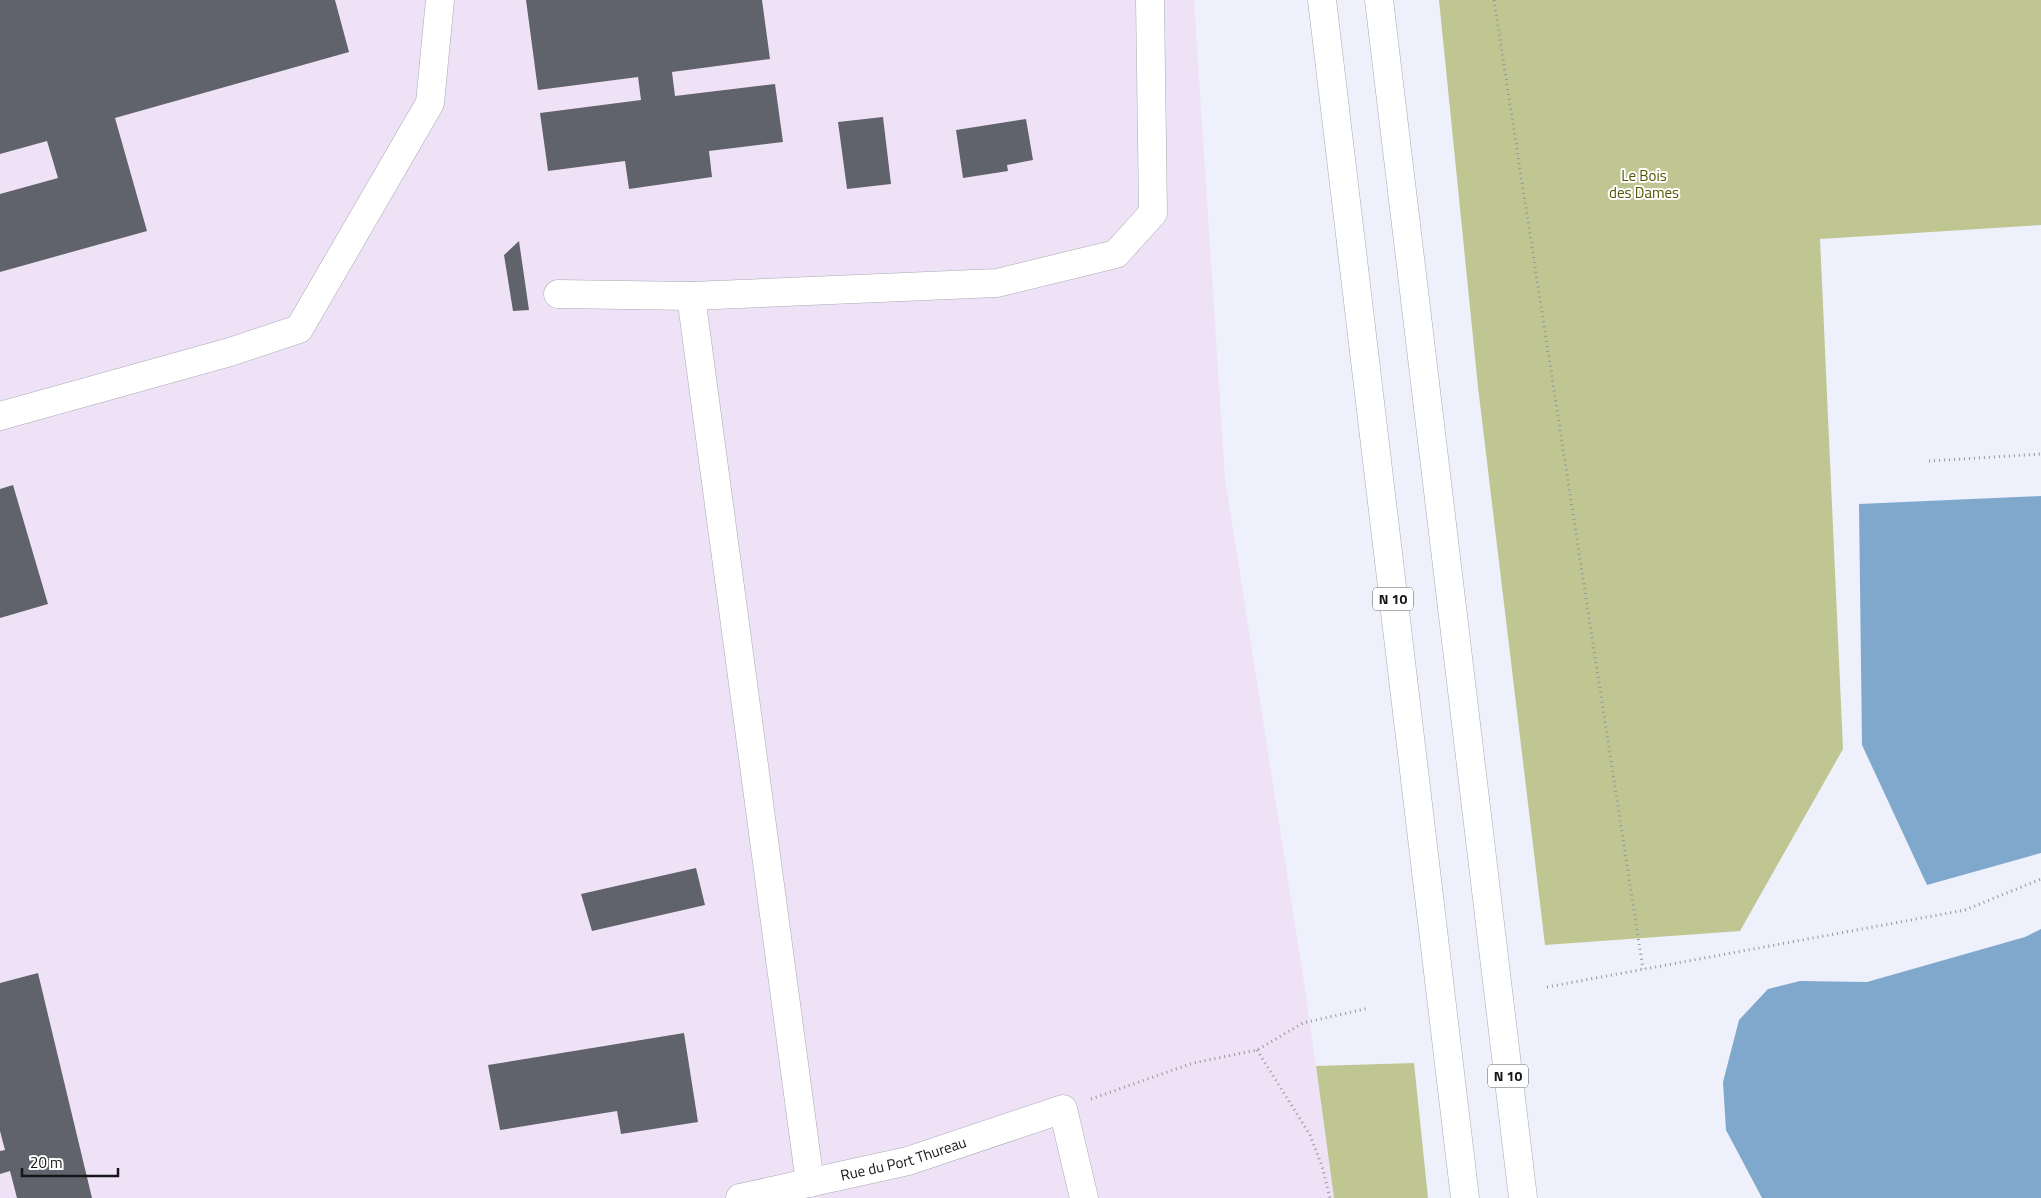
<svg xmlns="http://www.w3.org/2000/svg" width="2041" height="1198" font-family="'Titillium Web',sans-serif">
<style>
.industrial{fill:#efe2f6}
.forest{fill:#bfc692}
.water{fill:#80a8cd}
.building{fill:#60636b}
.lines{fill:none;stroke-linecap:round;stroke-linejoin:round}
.minor-casing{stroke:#a7aab3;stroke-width:29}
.highway-casing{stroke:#a7aab3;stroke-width:29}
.path{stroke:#94969d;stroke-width:3;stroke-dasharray:1 4;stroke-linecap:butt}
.minor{stroke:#fff;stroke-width:28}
.highway{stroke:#fff;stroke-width:28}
.labels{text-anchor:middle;stroke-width:4;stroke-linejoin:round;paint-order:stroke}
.shield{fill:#fff;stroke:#5b5c5e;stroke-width:1}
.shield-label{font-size:14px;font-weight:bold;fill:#151619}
.park-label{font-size:15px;fill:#515700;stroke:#fff}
.street-label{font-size:15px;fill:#151619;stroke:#fff}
</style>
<rect width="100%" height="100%" fill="#eef1fb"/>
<path class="industrial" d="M 0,0 L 1194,0 L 1225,478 L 1306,995 L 1334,1198 L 0,1198 Z"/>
<path class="forest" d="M 1439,0 L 2041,0 L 2041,225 L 1820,239 L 1843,749 L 1740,931 L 1545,945 L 1478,387 Z
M 1414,1063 L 1428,1198 L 1334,1198 L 1316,1066 Z"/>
<path class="water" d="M 2041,496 L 2041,853 L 1927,885 L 1862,745 L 1859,504 Z
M 2041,929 L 2041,1198 L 1762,1198 L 1726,1130 L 1723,1082 L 1739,1020 L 1768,989 L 1800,981 L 1867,982 L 2025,937 Z"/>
<path class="building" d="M 0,0 L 335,0 L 349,52 L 115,118 L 147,231 L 0,272 L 0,194 L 58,178 L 47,141 L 0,154 Z
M 526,0 L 762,0 L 770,59 L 672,72 L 675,96 L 775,84 L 783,142 L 709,151 L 712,177 L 629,189 L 625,161 L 548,171 L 540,113 L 641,100 L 638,77 L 538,90 Z
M 883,117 L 891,184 L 847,189 L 838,122 Z
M 1026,119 L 1033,160 L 1007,165 L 1008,171 L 963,178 L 956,130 Z
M 519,241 L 529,310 L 513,311 L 504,255 Z
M 13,485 L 48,604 L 0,618 L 0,489 Z
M 696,868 L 705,905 L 592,931 L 581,894 Z
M 38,973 L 55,1044 L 92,1198 L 17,1198 L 10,1171 L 0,1174 L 0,1151 L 5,1150 L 0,1131 L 0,983 Z
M 684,1033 L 698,1122 L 621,1134 L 617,1111 L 500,1130 L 488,1065 Z"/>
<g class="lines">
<g class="minor-casing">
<g id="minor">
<path d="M 558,294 L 691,296 L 997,283 L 1116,254 L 1153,213 L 1150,0"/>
<path d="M 691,296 L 810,1183"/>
<path d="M 0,416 L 230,352 L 299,329 L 430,103 L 440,0"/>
<path id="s1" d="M 740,1198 L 908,1161 L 1063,1109 L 1084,1198"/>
</g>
</g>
<g class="highway-casing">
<path id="highway" d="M 1322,0 L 1465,1198
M 1379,0 L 1523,1198"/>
</g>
<path class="path" d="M 1494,0 L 1643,969
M 1929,461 L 2041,454
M 1547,987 L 1965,910 L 2041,879
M 1257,1050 L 1310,1135 L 1322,1166 L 1330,1198
M 1091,1099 L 1193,1063 L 1257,1050 L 1303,1023 L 1369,1008"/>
<use href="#minor" class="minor"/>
<use href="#highway" class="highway"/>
</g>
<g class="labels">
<g class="shield">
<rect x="1373" y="587.5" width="40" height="23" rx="4"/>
<rect x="1488" y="1064.5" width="40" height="23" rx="4"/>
</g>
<g class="shield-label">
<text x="1393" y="604">N 10</text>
<text x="1508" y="1081">N 10</text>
</g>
<g class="park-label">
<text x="1644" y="181">Le Bois<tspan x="1644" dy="17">des Dames</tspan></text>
</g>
<g class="street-label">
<text dy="5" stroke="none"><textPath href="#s1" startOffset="168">Rue du Port Thureau</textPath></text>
</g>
</g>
<path d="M22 1168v8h96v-8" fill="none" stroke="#151619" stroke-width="2.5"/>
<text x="30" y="1168" font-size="15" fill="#151619" stroke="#ffffff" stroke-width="4" paint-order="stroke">20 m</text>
</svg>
